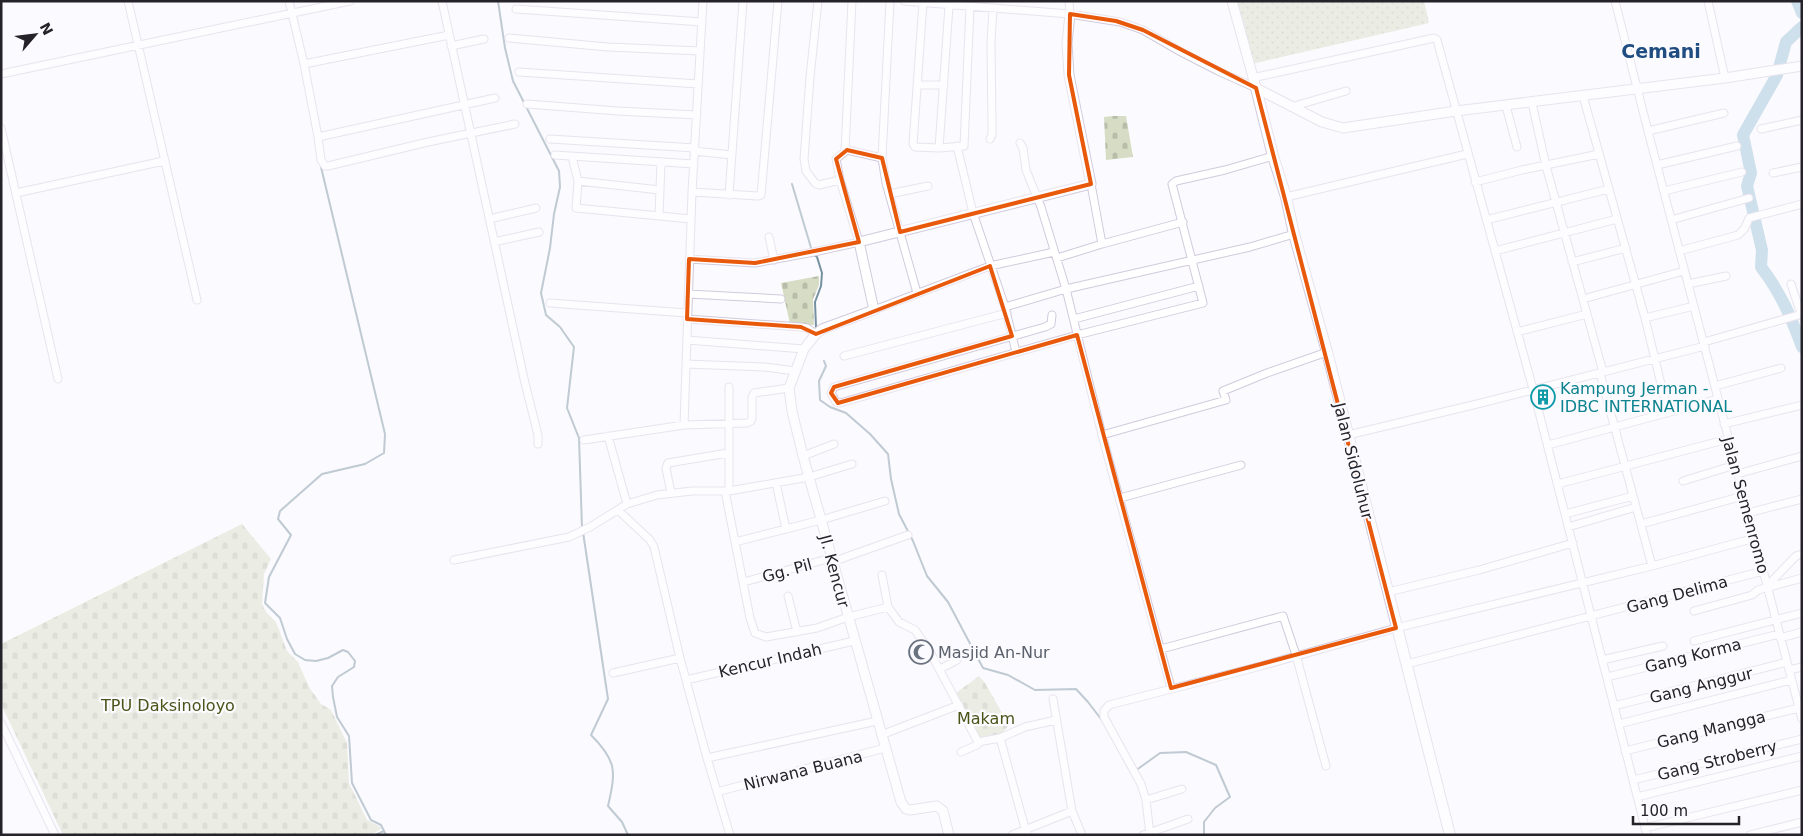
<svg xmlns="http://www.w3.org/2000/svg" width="1803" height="836" font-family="'DejaVu Sans',sans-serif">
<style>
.grass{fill:url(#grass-dots)}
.cemetery{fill:url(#cemetery-stones)}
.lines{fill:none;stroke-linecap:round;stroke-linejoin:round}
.stream{stroke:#7591a1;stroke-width:2}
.river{stroke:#97c0d4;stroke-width:12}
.minor-casing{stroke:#d1cadd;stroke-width:9}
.tertiary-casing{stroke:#d1cadd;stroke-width:11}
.secondary-casing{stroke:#d1cadd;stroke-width:12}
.minor{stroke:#fff;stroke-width:7}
.tertiary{stroke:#fff;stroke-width:9}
.secondary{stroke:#fff;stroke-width:10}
.marked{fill:none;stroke:#e8590c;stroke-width:4;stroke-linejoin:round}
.labels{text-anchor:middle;stroke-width:4.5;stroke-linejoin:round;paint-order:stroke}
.culture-label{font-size:16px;fill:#0d838f;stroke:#fbfafe;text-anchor:start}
.street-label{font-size:16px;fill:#25222a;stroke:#fbfafe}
.worship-label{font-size:16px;fill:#5b616d;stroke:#fbfafe;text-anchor:start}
.park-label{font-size:16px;fill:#4a5419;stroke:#fbfafe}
.quarter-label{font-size:19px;font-weight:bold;fill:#1f4d81;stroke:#fbfafe}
</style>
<defs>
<pattern id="grass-dots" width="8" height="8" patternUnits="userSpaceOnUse" patternTransform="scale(1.25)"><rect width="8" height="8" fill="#d7ddc5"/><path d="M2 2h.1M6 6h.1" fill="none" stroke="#b8bda9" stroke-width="1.8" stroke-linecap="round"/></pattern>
<pattern id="cemetery-stones" width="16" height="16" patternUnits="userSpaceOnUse" patternTransform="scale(1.25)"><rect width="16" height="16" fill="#d7ddc5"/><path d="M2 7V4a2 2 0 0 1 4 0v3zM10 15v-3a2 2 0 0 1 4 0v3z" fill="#b8bda9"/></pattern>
</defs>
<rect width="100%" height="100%" fill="#fbfafe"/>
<path class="grass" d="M 1237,1 L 1424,1 L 1429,23 L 1252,64 Z"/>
<path class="cemetery" d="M 1113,116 L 1126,116 L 1133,157 L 1106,160 L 1104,117 Z
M 819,276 L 819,285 L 813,299 L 814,325 L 790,324 L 781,283 Z
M 242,524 L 271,559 L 264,574 L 262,604 L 266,612 L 276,622 L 287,651 L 298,662 L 309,687 L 321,704 L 331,710 L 347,743 L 349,783 L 367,820 L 382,828 L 371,835 L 63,835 L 1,704 L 1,644 Z
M 979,676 L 985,683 L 1009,725 L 1001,735 L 979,740 L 956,693 Z"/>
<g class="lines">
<path class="stream" d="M 498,1 L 505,48 L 513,81 L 559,171 L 560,187 L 554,214 L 550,248 L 541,293 L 546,315 L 560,327 L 574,347 L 567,408 L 579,438 L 582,528
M 321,167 L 385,434 L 384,453 L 365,464 L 322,474 L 280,511 L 278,519 L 291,535 L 269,577 L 265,603 L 280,618 L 287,639 L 295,654 L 305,660 L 316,661 L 328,658 L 343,650 L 348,652 L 355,661 L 354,667 L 338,677 L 332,686 L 333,697 L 337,717 L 349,736 L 352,783 L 371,820 L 381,825 L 386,835
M 792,184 L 812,251
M 814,255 L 817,257 L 822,273 L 821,286 L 815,302 L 816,327
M 824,361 L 826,366 L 819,381 L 820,400 L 830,407 L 846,413 L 870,434 L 888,454 L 891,479 L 899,514 L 913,541 L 927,576 L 948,602 L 983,668 L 1008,675 L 1035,690 L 1076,689 L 1088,702 L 1104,723
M 583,532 L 608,699 L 591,735 C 617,761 616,771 608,806 L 622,822 L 628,835
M 1123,758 L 1129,769
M 1135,771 L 1160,753 L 1186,752 L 1216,765 L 1230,797 L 1215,808 L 1204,822 L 1204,835
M 375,835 L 384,831"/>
<path class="river" d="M 1797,1 L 1802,13
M 1802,27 L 1786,42 L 1777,75 L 1743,135 L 1751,173 L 1747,186 L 1762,250 L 1761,267 C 1781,293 1791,317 1802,347"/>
<g class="minor-casing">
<path id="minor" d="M 128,1 L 197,300
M 289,1 L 304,64 L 318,137
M 442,1 L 525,383 L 538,435 L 538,444
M 818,1 L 810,77 L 804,159 L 806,171 L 815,183 L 819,185 L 840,180
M 890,1 L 882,158 L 886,183 L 917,293
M 904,1 L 1070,14 L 1120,22 L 1143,30 L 1181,52 L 1218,71 L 1256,88
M 1069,1 L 1070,14
M 1615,1 L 1648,131 L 1802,719
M 1708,1 L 1725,78
M 923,3 L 913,144 L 915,147 L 939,148 L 964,146 L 970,7
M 516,9 L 702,22
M 509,38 L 608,47 L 700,51
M 451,46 L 484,39
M 304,64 L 449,35
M 519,72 L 698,84
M 1,74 L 350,1
M 1252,78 L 1434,38 L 1437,40 L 1533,389 L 1647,835
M 917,85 L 944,85
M 1583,96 L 1645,318 L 1668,413
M 495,98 L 318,137 L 321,160 L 325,166 L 328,166 L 428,142 L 515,124
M 1532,103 L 1546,166 L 1603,372
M 527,104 L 618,111 L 697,115
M 1506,106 L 1517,147
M 1291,107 L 1346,91
M 1,128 L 58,379
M 1761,129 L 1802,120
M 1648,131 L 1724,113
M 550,139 L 695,148
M 990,139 L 992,135 L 992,125 L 991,42 L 993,9
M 1020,143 L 1023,148 L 1026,170 L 1041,207 L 1066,289 L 1102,435 L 1171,688
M 957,146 L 973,213 L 1005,307 L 1016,352
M 939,148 L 949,6
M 694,151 L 732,155
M 845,151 L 852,1
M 555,155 L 694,164
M 572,157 L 578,181 L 576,208 L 691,219
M 1657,165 L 1737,146
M 1773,173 L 1802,167
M 578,181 L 660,190
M 1475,182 L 1522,170 L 1599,154
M 1091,184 L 1102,244
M 1664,191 L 1742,172
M 692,192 L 758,196 L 761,195 L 778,1
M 16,193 L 164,161
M 889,194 L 928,186
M 729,195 L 743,1
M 1286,197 L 1467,154
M 659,215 L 661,162
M 489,219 L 536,208
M 1486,220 L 1609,189
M 1671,220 L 1749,198
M 769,237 L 774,260
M 494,242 L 539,232
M 1495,251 L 1617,219
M 1679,251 L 1738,235 L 1745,228 L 1749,218 L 1802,204
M 1057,258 L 1102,244 L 1183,222
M 689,259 L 755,263 L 814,252 L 859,242 L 840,180 L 836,159 L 847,150 L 882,158
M 1572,262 L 1626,248
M 1688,284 L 1726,276
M 1791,284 L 1801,314
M 688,294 L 781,299
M 1583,299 L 1684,271
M 550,303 L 687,313
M 1005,307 L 1066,289 L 1250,247 L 1294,234
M 874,310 L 990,266 L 1054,252
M 1052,315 L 1051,324 L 1045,327 L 834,387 L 831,393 L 836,402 L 840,403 L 1077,335 L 1203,303 L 1172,184 L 1176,181 L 1225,170 L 1273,156
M 1645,318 L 1694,306
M 687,319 L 801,327 L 807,328 L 816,334
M 1074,319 L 1199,286
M 1517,332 L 1587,314
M 687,340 L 804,349
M 1704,342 L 1802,314
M 844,356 L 1007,313
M 686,364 L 765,367 L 795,371
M 1600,373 L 1652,566
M 1715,386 L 1781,368
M 1724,424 L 1802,405
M 684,425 L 692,192 L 703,1
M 1102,435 L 1226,400 L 1223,391 L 1267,373 L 1327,352
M 1348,435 L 1477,404 L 1705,346
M 608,436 L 627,504
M 584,440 L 684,425 L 747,423 L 751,421 L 752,418 L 752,397 L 754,393 L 789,388
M 1548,445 L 1718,399
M 803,456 L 834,444
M 1737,474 L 1802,456
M 1683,481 L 1735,465
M 776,483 L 786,529
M 1558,484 L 1728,439
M 725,491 L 750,618 L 755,633 L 766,637 L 817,628 L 848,617 L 888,607 L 882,575
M 729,491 L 729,387
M 671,493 L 666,468 L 668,463 L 728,453
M 1120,498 L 1241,465
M 618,510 L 650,540 L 654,547 L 680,658 L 707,758 L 730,835
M 1748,513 L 1802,499
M 1565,514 L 1633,496
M 1641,524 L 1743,496
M 1568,527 L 1636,507
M 735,542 L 821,520 L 885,501
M 454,560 L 569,537 L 590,527 L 627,504 L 657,495 L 692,491 L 729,491 L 809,477 L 852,464
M 832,562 L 908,535
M 744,582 L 831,558
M 1767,586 L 1796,556 L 1802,554
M 1388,592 L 1479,570 L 1573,543
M 788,596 L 797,632
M 888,607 L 899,622 L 915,630 L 930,652 L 978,742 L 1000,738 L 1027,835
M 1694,611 L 1752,595 L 1758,590 L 1802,578
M 1780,638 L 1802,632
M 1694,641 L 1802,613
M 1161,649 L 1283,616 L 1296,655 L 1326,766
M 1602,660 L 1663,646
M 1407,664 L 1763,571
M 940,669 L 957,660
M 1789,670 L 1802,667
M 613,673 L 680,658
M 1607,677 L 1779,634
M 686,680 L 854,641
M 1053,699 L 1072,811 L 1082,835
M 1614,706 L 1787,662
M 1,723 L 55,835
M 1619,724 L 1791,680
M 881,735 L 959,705
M 1000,738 L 1025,727 L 1056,720
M 1625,751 L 1799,708
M 961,752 L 977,745 L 979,743
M 707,758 L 877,721
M 1633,780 L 1802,739
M 720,791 L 885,748
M 1637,797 L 1802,756
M 1146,800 L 1182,789
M 1645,828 L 1802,790
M 1012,835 L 1072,811
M 1143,835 L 1188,819
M 1150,835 L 1146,800 L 1141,784 L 1104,717 L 1104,711 L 1109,705 L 1261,666 L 1396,628 L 1652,566 L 1755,538
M 1750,835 L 1802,822"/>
</g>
<g class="tertiary-casing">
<path id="tertiary" d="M 1232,1 L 1256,88 L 1322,122 L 1343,128 L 1456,111 L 1725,78 L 1802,66
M 949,835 L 943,811 L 937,806 L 910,810 L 906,809 L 901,802 L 803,456 L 792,411 L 789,388 L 804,349 L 815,335 L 822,329 L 874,310 L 859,242 L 1091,184 L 1069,75 L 1067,43 L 1070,14"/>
</g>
<g class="secondary-casing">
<path id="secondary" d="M 1256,88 L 1273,156 L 1286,197 L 1294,234 L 1327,352 L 1450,835"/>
</g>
<use href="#minor" class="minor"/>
<use href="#tertiary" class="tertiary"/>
<use href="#secondary" class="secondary"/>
</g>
<path d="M0 0H1803V836H0ZM 1070,14 L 1116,21 L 1143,30 L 1256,88 L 1396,628 L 1171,688 L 1077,335 L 838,403 L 831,393 L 834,387 L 1012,336 L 990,266 L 816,334 L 801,327 L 687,319 L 689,259 L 755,263 L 859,242 L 836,159 L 847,150 L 882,158 L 900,232 L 1091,184 L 1069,75 Z" fill="#fbfafe" fill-opacity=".55" fill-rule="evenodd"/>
<path class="marked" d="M 1070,14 L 1116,21 L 1143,30 L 1256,88 L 1396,628 L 1171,688 L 1077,335 L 838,403 L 831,393 L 834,387 L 1012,336 L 990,266 L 816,334 L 801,327 L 687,319 L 689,259 L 755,263 L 859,242 L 836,159 L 847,150 L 882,158 L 900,232 L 1091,184 L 1069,75 Z"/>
<defs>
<g id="building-ring" transform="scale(1.25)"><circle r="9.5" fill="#fbfafe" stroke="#0f9aa8" stroke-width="1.5"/><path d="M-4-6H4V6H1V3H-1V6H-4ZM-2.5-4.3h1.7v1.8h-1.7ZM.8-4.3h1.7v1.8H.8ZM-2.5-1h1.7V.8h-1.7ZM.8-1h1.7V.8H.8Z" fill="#0f9aa8"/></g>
<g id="mosque-ring" transform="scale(1.25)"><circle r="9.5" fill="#fbfafe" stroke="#6b7280" stroke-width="1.5"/><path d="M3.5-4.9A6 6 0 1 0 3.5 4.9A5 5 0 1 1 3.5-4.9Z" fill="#6b7280"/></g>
</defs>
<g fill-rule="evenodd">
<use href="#building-ring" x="1543" y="397"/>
<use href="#mosque-ring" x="921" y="652"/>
</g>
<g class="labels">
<g class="culture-label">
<text x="1560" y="394">Kampung Jerman -<tspan x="1560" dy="18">IDBC INTERNATIONAL</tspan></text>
</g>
<g class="street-label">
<text transform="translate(1354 461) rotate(76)" y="6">Jalan Sidoluhur</text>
<text transform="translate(1746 505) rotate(75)" y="6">Jalan Semenromo</text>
<text transform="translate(787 570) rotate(-15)" y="6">Gg. Pil</text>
<text transform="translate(835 571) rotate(75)" y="6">Jl. Kencur</text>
<text transform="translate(1677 594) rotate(-15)" y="6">Gang Delima</text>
<text transform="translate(1693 655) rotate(-14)" y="6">Gang Korma</text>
<text transform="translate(770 660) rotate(-13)" y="6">Kencur Indah</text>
<text transform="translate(1701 685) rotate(-14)" y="6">Gang Anggur</text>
<text transform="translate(1711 729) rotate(-14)" y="6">Gang Mangga</text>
<text transform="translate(1717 760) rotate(-14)" y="6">Gang Stroberry</text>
<text transform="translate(803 770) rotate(-14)" y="6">Nirwana Buana</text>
</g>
<g class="worship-label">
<text x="938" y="658">Masjid An-Nur</text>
</g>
<g class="park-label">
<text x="168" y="711">TPU Daksinoloyo</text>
<text x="986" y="724">Makam</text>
</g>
<g class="quarter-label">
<text x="1661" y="58">Cemani</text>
</g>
</g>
<rect width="1803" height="836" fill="none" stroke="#25222a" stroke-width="5"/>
<g transform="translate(35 35) rotate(62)" stroke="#fbfafe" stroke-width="4" paint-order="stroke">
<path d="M0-4L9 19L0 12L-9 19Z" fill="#25222a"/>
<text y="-8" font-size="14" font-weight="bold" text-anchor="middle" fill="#25222a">N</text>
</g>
<path d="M1633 816v8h106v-8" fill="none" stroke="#25222a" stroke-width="2.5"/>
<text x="1640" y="816" font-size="15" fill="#25222a" stroke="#fbfafe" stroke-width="4" paint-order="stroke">100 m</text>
</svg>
